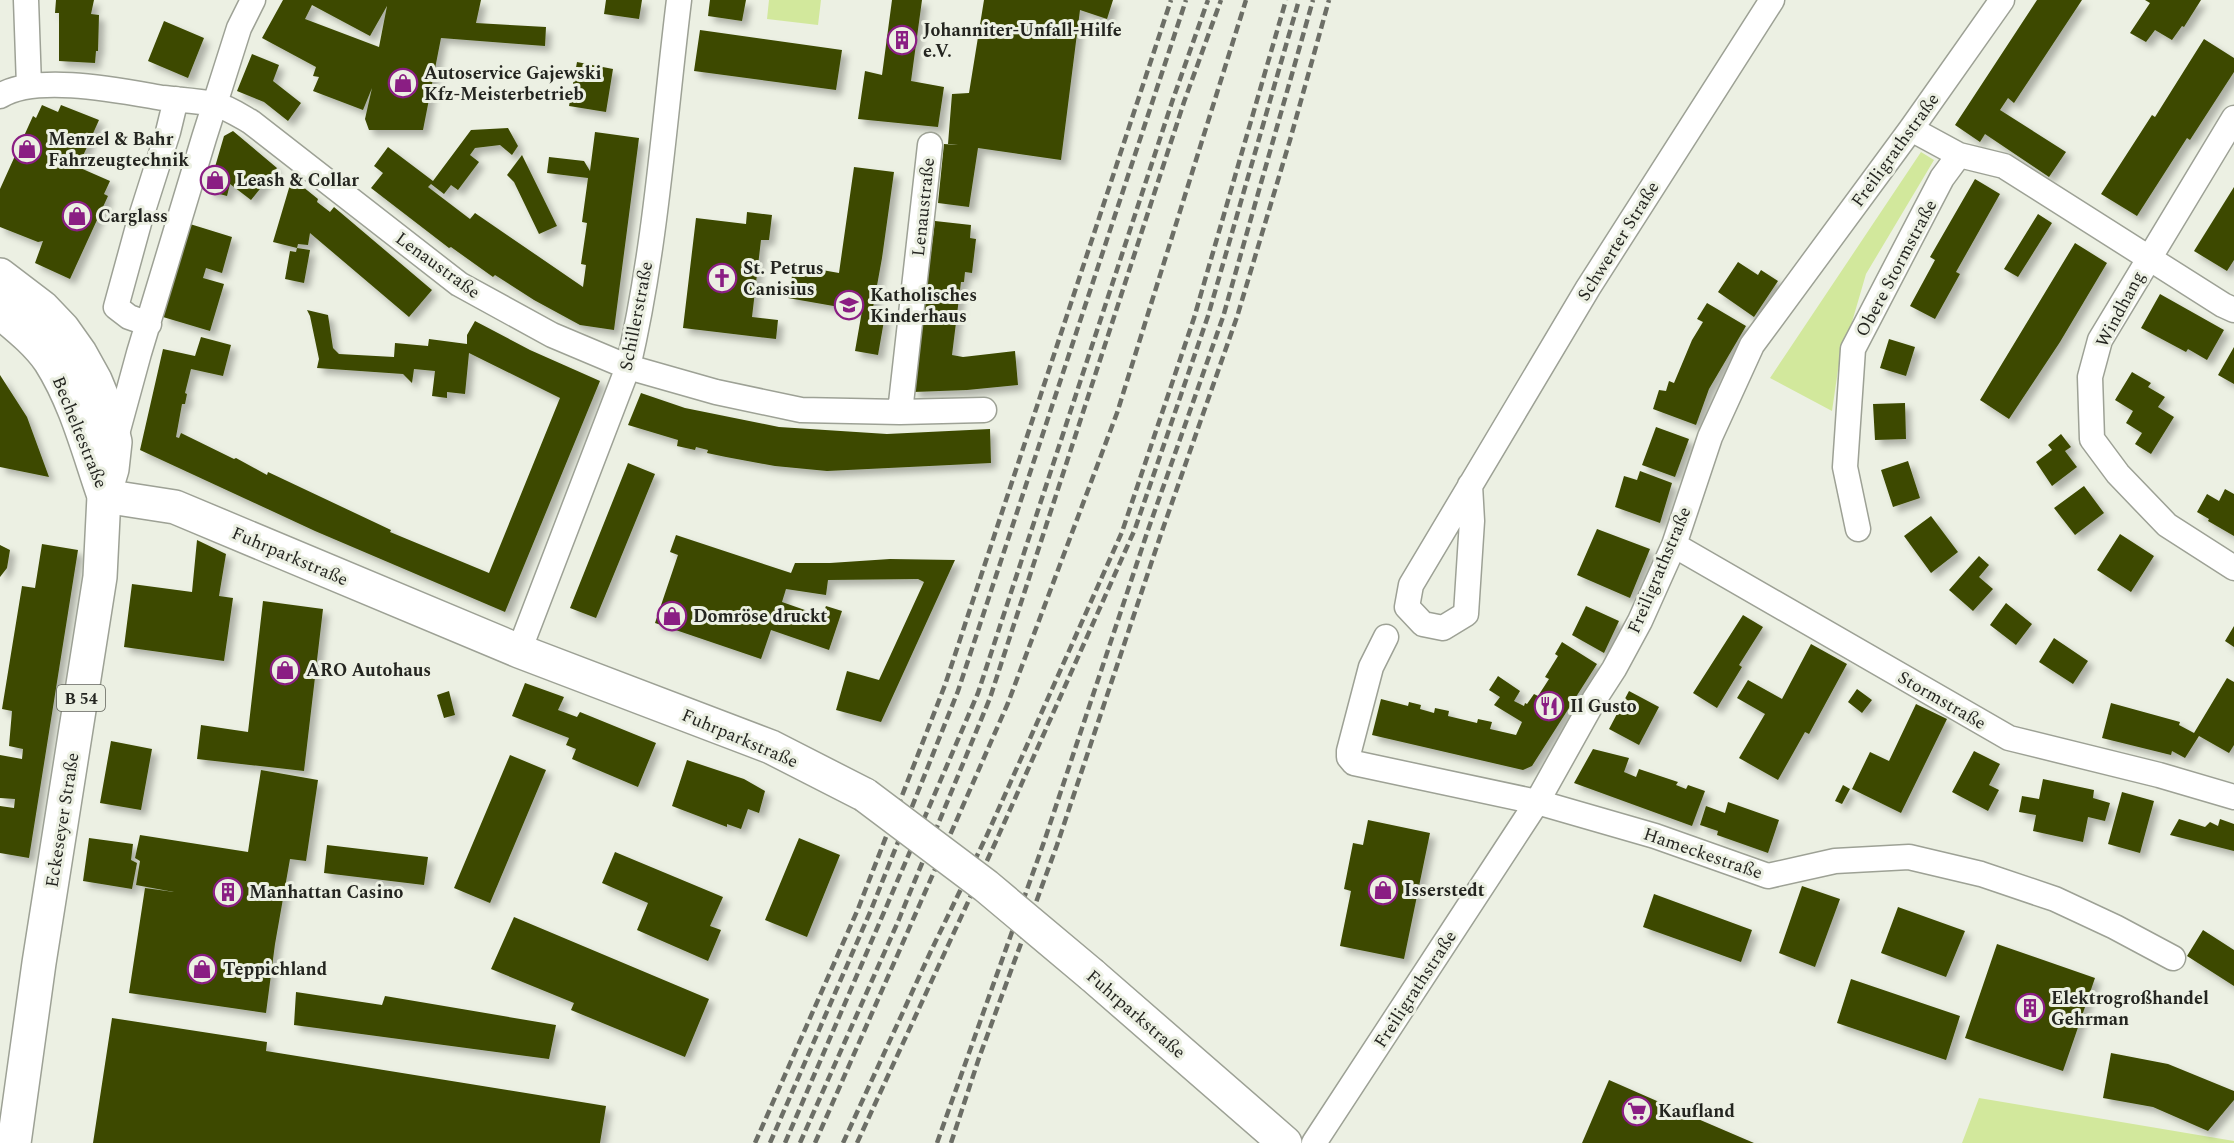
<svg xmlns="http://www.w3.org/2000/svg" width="2234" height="1143" font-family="Spectral,serif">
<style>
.green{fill:#d2e89c}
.building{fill:#3c4a02;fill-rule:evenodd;filter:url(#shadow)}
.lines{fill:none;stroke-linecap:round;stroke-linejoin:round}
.minor-casing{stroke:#9da195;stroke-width:27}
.secondary-casing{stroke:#9da195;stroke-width:36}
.primary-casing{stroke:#9da195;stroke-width:36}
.minor{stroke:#fff;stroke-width:24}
.secondary{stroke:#fff;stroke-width:33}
.primary{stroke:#fff;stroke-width:33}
.rail{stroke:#6c6e66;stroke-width:4.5;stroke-dasharray:9 4.5;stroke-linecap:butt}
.secondary-bridge-casing{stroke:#9da195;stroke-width:36;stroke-linecap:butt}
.secondary-bridge{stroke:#fff;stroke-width:33}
.labels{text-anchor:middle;stroke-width:6;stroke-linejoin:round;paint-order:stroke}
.shield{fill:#ecf0e3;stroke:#60625a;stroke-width:1.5}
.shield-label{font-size:16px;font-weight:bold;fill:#242520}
.poi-label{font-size:18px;font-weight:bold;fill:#242520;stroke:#ecf0e3;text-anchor:start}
.street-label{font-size:18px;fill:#242520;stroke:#ecf0e3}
</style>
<defs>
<filter id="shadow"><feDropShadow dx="5.5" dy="5.5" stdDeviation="3" flood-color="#0004"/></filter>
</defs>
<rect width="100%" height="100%" fill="#ecf0e3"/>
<path class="green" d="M 769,0 L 821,0 L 818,25 L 767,19 Z
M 1921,152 L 1934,160 L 1866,274 L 1838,370 L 1832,411 L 1770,378 Z
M 1979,1098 L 2234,1141 L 2234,1143 L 1962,1143 Z"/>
<path class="building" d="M 56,0 L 94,0 L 91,14 L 99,15 L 98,51 L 96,51 L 95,63 L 59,61 L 59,13 L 55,13 Z
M 283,0 L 481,0 L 476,23 L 546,27 L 545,46 L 441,38 L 423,130 L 369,130 L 365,119 L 372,88 L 363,110 L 313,91 L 319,77 L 313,76 L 316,67 L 262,38 ZM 312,5 L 370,36 L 387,6 L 379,47 L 305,19 Z
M 606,0 L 642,0 L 639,19 L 604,14 Z
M 710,0 L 746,0 L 742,21 L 708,16 Z
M 892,0 L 922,0 L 911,81 L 944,87 L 938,127 L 858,119 L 865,71 L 882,75 Z
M 984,0 L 1113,0 L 1107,19 L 1080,10 L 1061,160 L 978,148 L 969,207 L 938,203 L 944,144 L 958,145 L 948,144 L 952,94 L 969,93 Z
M 2037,0 L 2082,0 L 2014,103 L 2008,98 L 2000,110 L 2066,152 L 2049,177 L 1985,134 L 1980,142 L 1955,125 Z
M 2145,0 L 2201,0 L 2184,27 L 2182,26 L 2172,40 L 2155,30 L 2146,42 L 2130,33 L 2150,3 Z
M 164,21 L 204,38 L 188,78 L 148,61 Z
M 700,30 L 842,50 L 836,90 L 694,71 Z
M 2204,39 L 2234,58 L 2234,72 L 2190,140 L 2187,138 L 2137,216 L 2101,194 L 2152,115 L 2155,117 Z
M 252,54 L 279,65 L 273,81 L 301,103 L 288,121 L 264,102 L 237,91 Z
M 577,62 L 613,69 L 606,112 L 569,106 Z
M 42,105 L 58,112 L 61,105 L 99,120 L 78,167 L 110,181 L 104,194 L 108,196 L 70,279 L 35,263 L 43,241 L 38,242 L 0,227 L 0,189 L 33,116 L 36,118 Z
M 508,128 L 518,146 L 512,155 L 500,145 L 475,148 L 470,155 L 479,162 L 458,190 L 451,185 L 444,194 L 431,184 L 428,187 L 470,219 L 475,213 L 583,287 L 586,265 L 581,264 L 587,223 L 582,222 L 588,178 L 547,173 L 549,157 L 584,161 L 590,171 L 595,132 L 639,138 L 614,330 L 580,325 L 534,300 L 495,275 L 493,277 L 451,247 L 449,248 L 371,188 L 383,173 L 374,166 L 388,147 L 433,181 L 471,130 Z
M 233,131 L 277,168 L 251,200 L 230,184 L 227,196 L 208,191 L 224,136 Z
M 522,155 L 557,226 L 539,234 L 514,182 L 507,175 Z
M 854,167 L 894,172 L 882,258 L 872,313 L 885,315 L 878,355 L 855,351 L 862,311 L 788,298 L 794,265 L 839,273 Z
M 292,178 L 318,199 L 317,202 L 330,212 L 334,207 L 432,290 L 409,317 L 310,233 L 308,245 L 298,244 L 297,248 L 273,242 Z
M 1975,179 L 2000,194 L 1956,272 L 1960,274 L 1935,319 L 1910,306 L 1935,260 L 1930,257 Z
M 2234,187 L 2234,260 L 2227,271 L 2194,251 Z
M 747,212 L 772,215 L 769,240 L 761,240 L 752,317 L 778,320 L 776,339 L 683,328 L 696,218 L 746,224 Z
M 2038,214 L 2052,223 L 2018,277 L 2004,269 Z
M 935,221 L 971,225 L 970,238 L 976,239 L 972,273 L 965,272 L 964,282 L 961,282 L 952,355 L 963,357 L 1015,351 L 1018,385 L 967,390 L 913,392 Z
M 190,224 L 232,237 L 222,273 L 206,268 L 203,278 L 224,284 L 210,331 L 163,317 Z
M 2075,243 L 2107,263 L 2060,342 L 2009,419 L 1980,400 Z
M 297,248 L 310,250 L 304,283 L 285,279 L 290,251 L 296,252 Z
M 1738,262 L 1758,275 L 1761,270 L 1778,281 L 1754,317 L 1718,292 Z
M 2160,294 L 2224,330 L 2207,360 L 2188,349 L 2186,352 L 2141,328 Z
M 1707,303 L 1746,326 L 1709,389 L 1696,425 L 1653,409 L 1659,390 L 1666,391 L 1669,381 L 1674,383 L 1692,340 L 1703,322 L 1697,319 Z
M 307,310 L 328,315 L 333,348 L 339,354 L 394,357 L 395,343 L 428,346 L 429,339 L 467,344 L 467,335 L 475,321 L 530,350 L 600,381 L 505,612 L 315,531 L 140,450 L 163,349 L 195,356 L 201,337 L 231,345 L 223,376 L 191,369 L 185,393 L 187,394 L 185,404 L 182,404 L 176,437 L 179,438 L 181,433 L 234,459 L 236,458 L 267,475 L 268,472 L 391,530 L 390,532 L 489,573 L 560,398 L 469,353 L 465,394 L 447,392 L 447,398 L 432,396 L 435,371 L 414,369 L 412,383 L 403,374 L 317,368 L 319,359 L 310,316 Z
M 1889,339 L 1915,347 L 1906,376 L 1880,368 Z
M 2234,347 L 2234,384 L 2218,375 Z
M 2132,372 L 2151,383 L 2148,387 L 2165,397 L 2158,407 L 2174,417 L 2151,454 L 2135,444 L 2142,433 L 2126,423 L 2133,411 L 2115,400 Z
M 0,375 L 27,417 L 49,477 L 0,467 Z
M 641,393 L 685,408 L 779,427 L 887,434 L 990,429 L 991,463 L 827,471 L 775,466 L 726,457 L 707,453 L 708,450 L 696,447 L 695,450 L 677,446 L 678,440 L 628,425 Z
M 1905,403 L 1906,439 L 1875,440 L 1873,404 Z
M 1656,427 L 1689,439 L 1675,477 L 1642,465 Z
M 2061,434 L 2071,447 L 2065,451 L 2077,467 L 2052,486 L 2036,462 L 2052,450 L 2048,445 Z
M 1908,461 L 1920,498 L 1893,507 L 1881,470 Z
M 628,463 L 655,474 L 596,618 L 570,608 Z
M 1640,471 L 1672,483 L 1660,523 L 1615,507 L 1624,476 L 1637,480 Z
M 2084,486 L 2104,513 L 2075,535 L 2054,508 Z
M 2225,489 L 2234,494 L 2234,536 L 2208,521 L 2209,519 L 2197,512 L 2207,494 L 2219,501 Z
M 1931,516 L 1958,552 L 1931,573 L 1904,536 Z
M 1597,529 L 1650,549 L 1630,598 L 1577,575 Z
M 2120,534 L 2154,556 L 2131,592 L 2097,570 Z
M 676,535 L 791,573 L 795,563 L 830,563 L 890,559 L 955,560 L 881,722 L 836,710 L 847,671 L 879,680 L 924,582 L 918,579 L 828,580 L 826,595 L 786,589 L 782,602 L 822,616 L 826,606 L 842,611 L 829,650 L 771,630 L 761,659 L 655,623 L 678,555 L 670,552 Z
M 197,540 L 226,554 L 219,596 L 233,598 L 224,661 L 124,647 L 132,584 L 192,592 Z
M 42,544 L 78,550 L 29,858 L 0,853 L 0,806 L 14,808 L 15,799 L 0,798 L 0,755 L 22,759 L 23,749 L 9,746 L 12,711 L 2,709 L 22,586 L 35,588 Z
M 0,545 L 10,550 L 7,568 L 0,577 Z
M 1979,556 L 1989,565 L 1979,577 L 1993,589 L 1973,611 L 1949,590 Z
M 263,601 L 323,609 L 304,771 L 197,759 L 201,725 L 248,732 Z
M 2006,603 L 2032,624 L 2016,645 L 1990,625 Z
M 1586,606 L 1619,621 L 1604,653 L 1572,635 Z
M 1743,615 L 1763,627 L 1739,665 L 1742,667 L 1717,708 L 1693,693 Z
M 2234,626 L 2234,647 L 2225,641 Z
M 2054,638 L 2088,661 L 2073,684 L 2039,662 Z
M 1562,642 L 1597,664 L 1532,766 L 1523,770 L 1372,735 L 1381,699 L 1408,706 L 1409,702 L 1421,705 L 1420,709 L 1434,713 L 1435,708 L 1449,711 L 1448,716 L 1477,723 L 1478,719 L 1492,722 L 1490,729 L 1516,735 L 1522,722 L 1494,705 L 1500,697 L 1489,690 L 1498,676 L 1520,691 L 1514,701 L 1524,706 L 1525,703 L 1527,704 L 1534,694 L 1538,696 L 1549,679 L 1545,677 L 1558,656 L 1555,654 Z
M 1811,644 L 1847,664 L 1809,734 L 1805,732 L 1778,780 L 1739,758 L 1765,714 L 1737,698 L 1748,680 L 1782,699 Z
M 2227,678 L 2234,682 L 2234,745 L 2229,753 L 2199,736 L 2185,758 L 2172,751 L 2171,755 L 2102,738 L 2111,703 L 2180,722 L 2179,725 L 2194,733 Z
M 525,683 L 564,697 L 558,710 L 577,717 L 580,712 L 656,743 L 638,787 L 572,759 L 576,749 L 566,745 L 569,738 L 512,716 Z
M 1857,689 L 1872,700 L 1862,713 L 1848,702 Z
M 449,691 L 455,715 L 444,718 L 437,695 Z
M 1629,691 L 1659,707 L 1639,745 L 1609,729 Z
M 1916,704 L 1947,719 L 1901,813 L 1852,789 L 1870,752 L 1889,761 Z
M 111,741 L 152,749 L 141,810 L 100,803 Z
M 1593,749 L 1629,758 L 1624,772 L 1636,777 L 1639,769 L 1678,782 L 1676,785 L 1686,789 L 1688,785 L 1705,791 L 1692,826 L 1574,783 Z
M 1974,751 L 2000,764 L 1989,785 L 1999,790 L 1988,811 L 1952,792 Z
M 510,755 L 546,770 L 490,903 L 454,888 Z
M 687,760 L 744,779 L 765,791 L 759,813 L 748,809 L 741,829 L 727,824 L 727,827 L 672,806 Z
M 261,770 L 318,780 L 306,861 L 290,859 L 275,944 L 266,1013 L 129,993 L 145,888 L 174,892 L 136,885 L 140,861 L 135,858 L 140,835 L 248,852 Z
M 2043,779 L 2094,790 L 2093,798 L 2110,803 L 2105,821 L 2088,817 L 2083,842 L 2033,831 L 2036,815 L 2019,812 L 2022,796 L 2039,799 Z
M 1843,785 L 1850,789 L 1842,804 L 1835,801 Z
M 2122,792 L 2154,801 L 2140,853 L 2108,844 Z
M 1728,802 L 1779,820 L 1768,853 L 1717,835 L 1718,831 L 1700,825 L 1706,806 L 1725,813 Z
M 2179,819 L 2205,827 L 2210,822 L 2218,826 L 2220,819 L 2234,824 L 2234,851 L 2170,835 Z
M 1368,820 L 1430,833 L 1404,959 L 1340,946 L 1351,891 L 1344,889 L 1353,843 L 1363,845 Z
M 89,838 L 133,844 L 131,860 L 137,863 L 132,889 L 83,881 Z
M 799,838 L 840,855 L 807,937 L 765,920 Z
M 327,845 L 428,857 L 424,885 L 324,873 Z
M 615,852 L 723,897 L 710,926 L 721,930 L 708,961 L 637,930 L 648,903 L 602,883 Z
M 1802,886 L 1840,899 L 1815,967 L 1779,953 Z
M 1654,894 L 1752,930 L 1741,962 L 1643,927 Z
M 1898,907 L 1965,931 L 1946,977 L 1881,953 Z
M 514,917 L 709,999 L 685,1057 L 571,1010 L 574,1003 L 491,969 Z
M 2203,930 L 2234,950 L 2234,986 L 2187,956 Z
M 1997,944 L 2095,978 L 2063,1071 L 1965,1038 Z
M 1851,979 L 1960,1016 L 1946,1060 L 1837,1023 Z
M 296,992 L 382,1005 L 385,996 L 556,1025 L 549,1059 L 294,1025 Z
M 112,1018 L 267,1042 L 266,1051 L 606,1106 L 600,1143 L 93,1143 Z
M 2111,1053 L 2168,1064 L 2234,1091 L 2234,1100 L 2208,1131 L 2153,1107 L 2103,1098 Z
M 1609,1080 L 1698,1119 L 1754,1143 L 1582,1143 Z"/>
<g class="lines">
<g class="minor-casing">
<path id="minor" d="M 26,0 L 29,86
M 0,96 C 36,73 122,91 163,98 C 180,100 197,101 214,104 C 227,107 239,115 251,122 L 459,284 L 552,335 L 628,367 L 716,392 L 801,410 L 900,412 L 984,410
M 2234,118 L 2100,340 L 2090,377 L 2092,439 L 2118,474 L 2167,525 L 2234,568
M 1911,129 L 1959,155 L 2004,166 L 2223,305 L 2234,310
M 149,324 L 129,317 L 116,307 L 139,223 L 168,132 L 176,99
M 900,412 L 930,145
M 115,441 L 139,353 L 204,138 L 239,28 L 253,0
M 1470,485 L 1472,521 L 1466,614 L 1443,628 L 1423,624 L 1407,607 L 1411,585 L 1588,288 L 1772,0
M 1858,529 L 1845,467 L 1853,349 L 1942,178 L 1959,155
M 1674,545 L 2009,738 L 2159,775 L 2234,797
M 1386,637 L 1371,667 L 1349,751 L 1349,757 L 1354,763 L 1537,802 L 1655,836 L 1768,876 L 1835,861 L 1909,857 L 1981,874 L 2055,899 L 2115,927 L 2173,958
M 519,651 L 628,367 C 656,248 664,122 679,0
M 1314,1143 L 1537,802 L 1594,700 L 1614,669 L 1640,621 L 1674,545 L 1710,437 L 1752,345 L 1911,129 L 2002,0"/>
</g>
<g class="secondary-casing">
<path id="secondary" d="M 104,496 L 175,507 L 519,651 L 771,747 L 865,795
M 1092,975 L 1285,1143"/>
</g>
<g class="primary-casing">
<path id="primary" d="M 0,275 L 42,307 L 63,329 L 80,353 L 95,380 L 107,409 L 115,442 L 112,469 L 104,496 L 100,577 L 39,963 L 14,1143
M 0,312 C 18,327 37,342 50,361 C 76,402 88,450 104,496"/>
</g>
<use href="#minor" class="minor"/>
<use href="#secondary" class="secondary"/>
<use href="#primary" class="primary"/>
<path class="rail" d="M 755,1143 L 858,909 L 945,685 L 1171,0
M 770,1143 L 871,910 L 958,691 L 1186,0
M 785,1143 L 978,693 L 1173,99 L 1208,0
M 800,1143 L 897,924 L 990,698 L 1184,102 L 1221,0
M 815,1143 L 1008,703 L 1117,413 L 1246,0
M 843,1143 L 930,953 L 987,835 L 1122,532 L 1194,318 L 1286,0
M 857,1143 L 997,839 L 1135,529 L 1208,316 L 1299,0
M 937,1143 L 1045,839 L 1147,533 L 1223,317 L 1313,0
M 951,1143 L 979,1058 L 1057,845 L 1161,534 L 1237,317 L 1290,140 L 1329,0"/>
<g class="secondary-bridge-casing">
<path id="secondary-bridge" d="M 865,795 L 986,886 L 1092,975"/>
</g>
<use href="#secondary-bridge" class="secondary-bridge"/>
</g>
<defs>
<g id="building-ring" transform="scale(1.5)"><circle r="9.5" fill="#ecf0e3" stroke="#8a1e83" stroke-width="1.5"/><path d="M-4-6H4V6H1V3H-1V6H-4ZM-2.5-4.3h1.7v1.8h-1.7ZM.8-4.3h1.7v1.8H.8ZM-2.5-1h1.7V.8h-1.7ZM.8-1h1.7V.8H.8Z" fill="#8a1e83"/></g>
<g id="shop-ring" transform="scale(1.5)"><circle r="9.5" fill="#ecf0e3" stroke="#8a1e83" stroke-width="1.5"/><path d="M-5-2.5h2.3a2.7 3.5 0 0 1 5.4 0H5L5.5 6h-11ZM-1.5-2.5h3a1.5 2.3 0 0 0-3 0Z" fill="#8a1e83"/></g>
<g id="church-ring" transform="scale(1.5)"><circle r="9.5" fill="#ecf0e3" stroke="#8a1e83" stroke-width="1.5"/><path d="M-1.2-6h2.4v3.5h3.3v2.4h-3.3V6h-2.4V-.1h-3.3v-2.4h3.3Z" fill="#8a1e83"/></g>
<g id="school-ring" transform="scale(1.5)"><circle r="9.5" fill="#ecf0e3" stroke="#8a1e83" stroke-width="1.5"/><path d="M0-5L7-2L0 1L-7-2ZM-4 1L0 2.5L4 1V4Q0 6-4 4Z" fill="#8a1e83"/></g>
<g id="restaurant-ring" transform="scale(1.5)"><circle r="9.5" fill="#ecf0e3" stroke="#8a1e83" stroke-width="1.5"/><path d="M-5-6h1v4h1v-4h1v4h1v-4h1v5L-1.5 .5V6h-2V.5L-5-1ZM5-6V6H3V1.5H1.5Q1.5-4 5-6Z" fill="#8a1e83"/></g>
<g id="supermarket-ring" transform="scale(1.5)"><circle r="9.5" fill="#ecf0e3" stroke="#8a1e83" stroke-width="1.5"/><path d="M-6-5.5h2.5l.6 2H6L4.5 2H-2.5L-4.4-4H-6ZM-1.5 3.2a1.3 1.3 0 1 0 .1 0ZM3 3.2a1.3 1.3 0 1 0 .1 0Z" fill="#8a1e83"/></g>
</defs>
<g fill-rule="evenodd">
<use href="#building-ring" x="902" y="40"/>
<use href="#shop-ring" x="403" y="83"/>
<use href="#shop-ring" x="27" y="149"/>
<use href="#shop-ring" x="215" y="180"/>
<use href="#shop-ring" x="77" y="216"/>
<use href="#church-ring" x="722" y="278"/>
<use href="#school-ring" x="849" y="305"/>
<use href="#shop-ring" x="672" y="616"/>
<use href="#shop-ring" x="285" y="670"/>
<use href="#restaurant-ring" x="1549" y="706"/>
<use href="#shop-ring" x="1383" y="890"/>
<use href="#building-ring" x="228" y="892"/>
<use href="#shop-ring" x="202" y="969"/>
<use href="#building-ring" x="2030" y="1008"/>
<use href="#supermarket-ring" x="1637" y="1111"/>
</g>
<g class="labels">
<rect class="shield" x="57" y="685" width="48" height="26" rx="4.5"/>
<g class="shield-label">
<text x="81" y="704">B 54</text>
</g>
<g class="poi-label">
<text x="923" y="36">Johanniter-Unfall-Hilfe<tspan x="923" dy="21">e.V.</tspan></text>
<text x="424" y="79">Autoservice Gajewski<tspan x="424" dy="21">Kfz-Meisterbetrieb</tspan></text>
<text x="48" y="145">Menzel &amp; Bahr<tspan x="48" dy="21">Fahrzeugtechnik</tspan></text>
<text x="236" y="186">Leash &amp; Collar</text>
<text x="98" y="222">Carglass</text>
<text x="743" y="274">St. Petrus<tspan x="743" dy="21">Canisius</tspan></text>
<text x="870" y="301">Katholisches<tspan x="870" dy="21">Kinderhaus</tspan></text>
<text x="693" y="622">Domröse druckt</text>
<text x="306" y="676">ARO Autohaus</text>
<text x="1570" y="712">Il Gusto</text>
<text x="1404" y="896">Isserstedt</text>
<text x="249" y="898">Manhattan Casino</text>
<text x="223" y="975">Teppichland</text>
<text x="2051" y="1004">Elektrogroßhandel<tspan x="2051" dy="21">Gehrman</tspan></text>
<text x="1658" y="1117">Kaufland</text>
</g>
<g class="street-label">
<text transform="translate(1895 150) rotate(-54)" y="6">Freiligrathstraße</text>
<text transform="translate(923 207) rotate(-84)" y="6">Lenaustraße</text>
<text transform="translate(1618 241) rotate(-58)" y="6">Schwerter Straße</text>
<text transform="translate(438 265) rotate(36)" y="6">Lenaustraße</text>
<text transform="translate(1896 268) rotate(-62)" y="6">Obere Stormstraße</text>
<text transform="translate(2120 309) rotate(-62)" y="6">Windhang</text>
<text transform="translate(636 316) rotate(-79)" y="6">Schillerstraße</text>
<text transform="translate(80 432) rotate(68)" y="6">Becheltestraße</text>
<text transform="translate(290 556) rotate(23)" y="6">Fuhrparkstraße</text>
<text transform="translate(1659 570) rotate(-67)" y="6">Freiligrathstraße</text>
<text transform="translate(1942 700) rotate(30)" y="6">Stormstraße</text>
<text transform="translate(740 738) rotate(23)" y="6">Fuhrparkstraße</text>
<text transform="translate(62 820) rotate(-81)" y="6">Eckeseyer Straße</text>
<text transform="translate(1703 853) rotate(19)" y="6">Hameckestraße</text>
<text transform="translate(1415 989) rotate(-57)" y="6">Freiligrathstraße</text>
<text transform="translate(1136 1014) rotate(41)" y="6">Fuhrparkstraße</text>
</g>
</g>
</svg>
